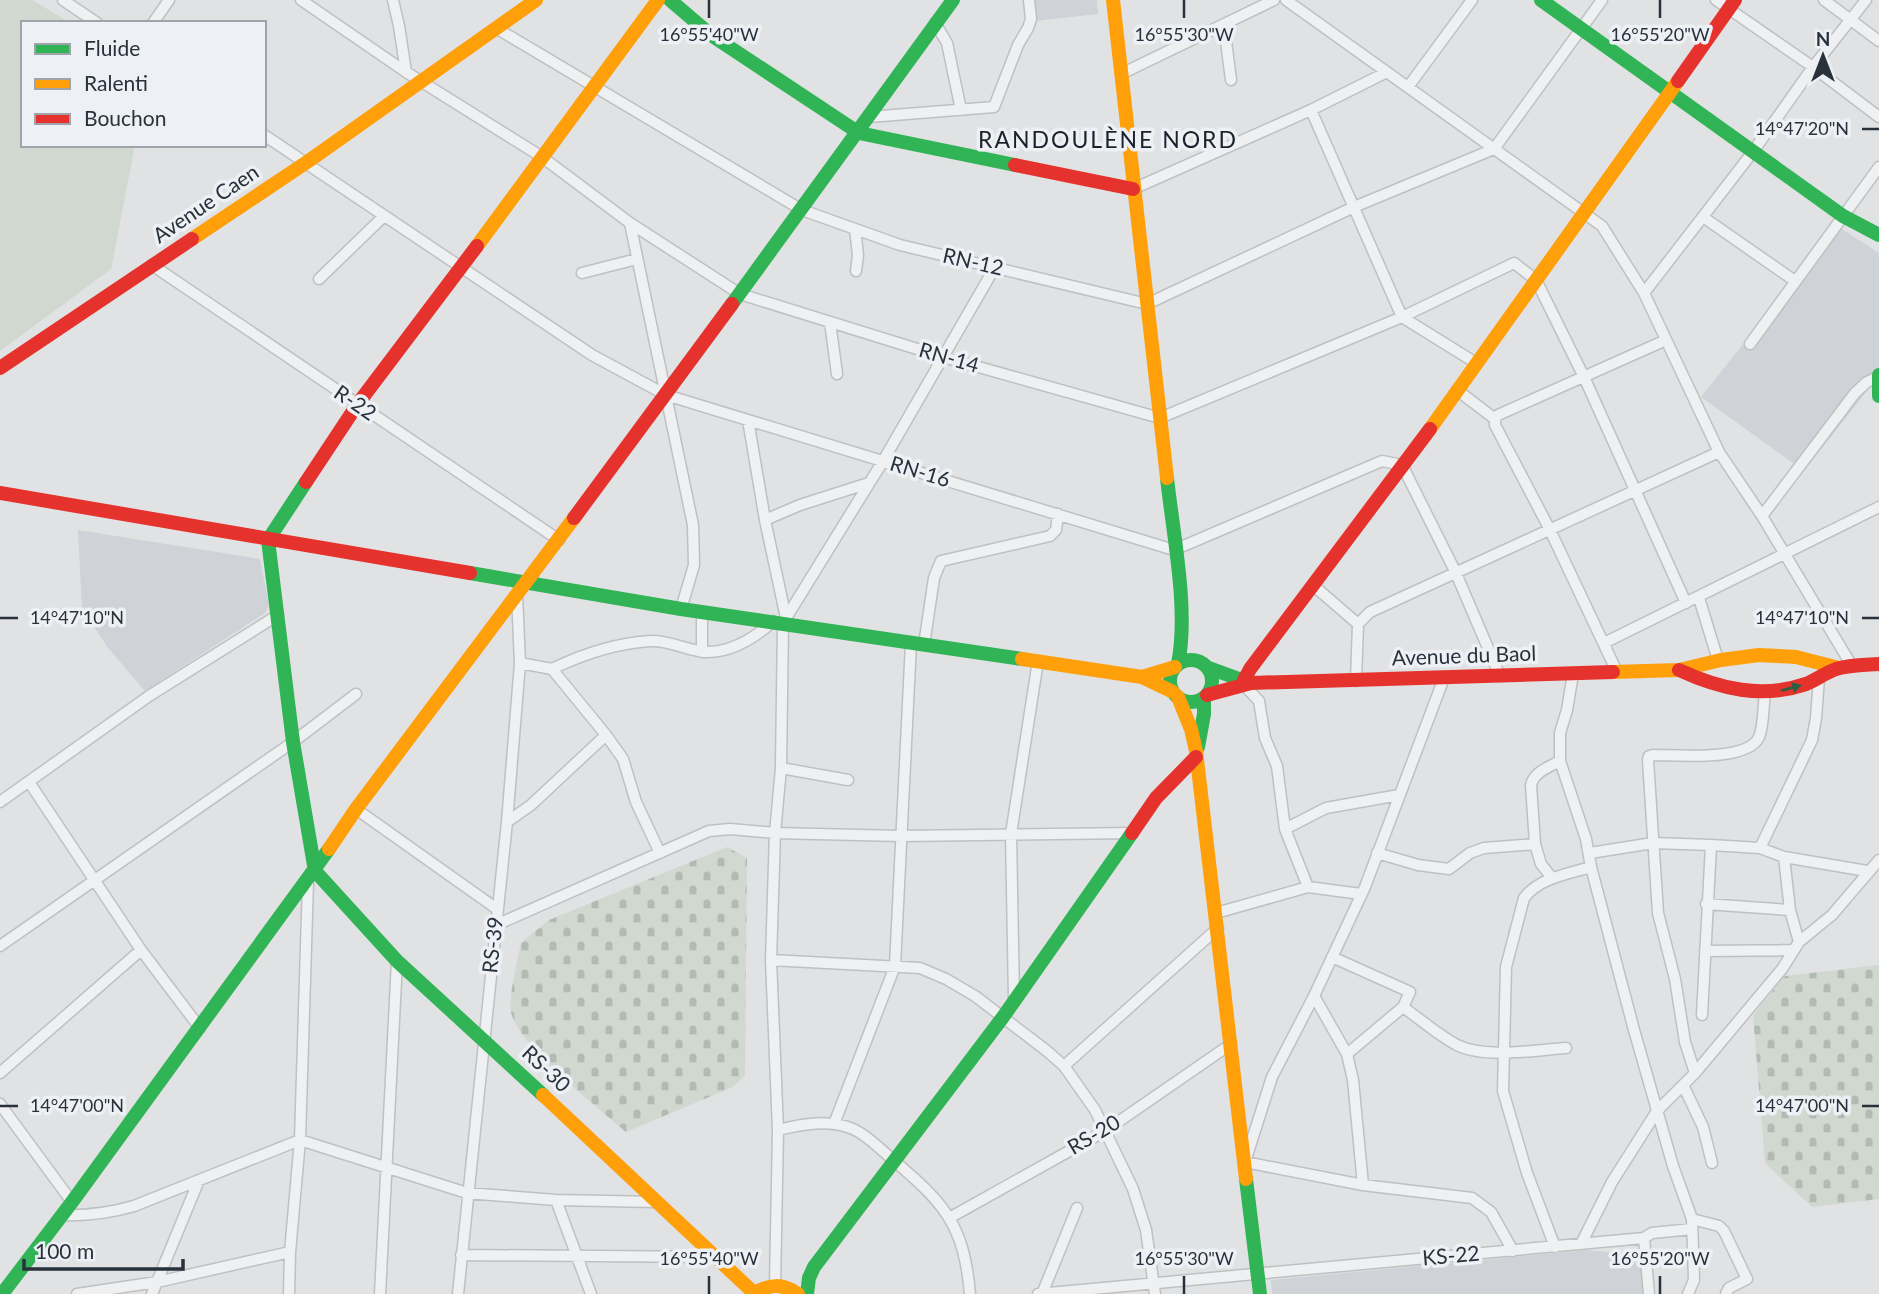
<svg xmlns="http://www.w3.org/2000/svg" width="1879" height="1294" font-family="Lato,sans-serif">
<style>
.built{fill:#cfd2d7}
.green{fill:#d1d8d0}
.cemetery{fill:url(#cemetery-stones)}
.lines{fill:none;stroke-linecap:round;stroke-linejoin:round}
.street-casing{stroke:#bec0c2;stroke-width:13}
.street{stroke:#eff0f1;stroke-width:10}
.fast{stroke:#30b455;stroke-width:14}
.slow{stroke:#ff9f0a;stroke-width:14}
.jam{stroke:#e5322d;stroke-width:14}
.oneway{fill:#2b5f44}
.ticks{fill:none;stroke:#29313b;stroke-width:2.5}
.labels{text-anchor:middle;stroke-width:7;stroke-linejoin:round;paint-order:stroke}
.street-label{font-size:21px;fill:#29313b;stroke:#edf0f4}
.neighbourhood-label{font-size:23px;letter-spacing:2px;fill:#1b222c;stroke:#edf0f4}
.ticks-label{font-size:18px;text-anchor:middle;fill:#29313b;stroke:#edf0f4;stroke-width:7;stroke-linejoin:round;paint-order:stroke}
</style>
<defs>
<pattern id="cemetery-stones" width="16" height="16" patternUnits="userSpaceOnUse" patternTransform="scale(1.75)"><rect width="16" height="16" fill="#d1d8d0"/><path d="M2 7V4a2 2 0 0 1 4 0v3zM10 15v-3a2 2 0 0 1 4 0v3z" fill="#b3bab4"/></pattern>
</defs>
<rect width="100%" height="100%" fill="#e0e2e4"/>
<path class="built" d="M 1033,0 L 1097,0 L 1098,14 L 1035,21 Z
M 1837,226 L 1879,253 L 1879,385 L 1874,382 L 1804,471 L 1701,397 Z
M 78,530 L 260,559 L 269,606 L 265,613 L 145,691 L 108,648 L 82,608 Z
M 1588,1250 L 1639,1255 L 1643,1263 L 1645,1294 L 1272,1294 L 1271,1280 Z"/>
<path class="green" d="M 0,0 L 32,0 L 71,23 L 23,23 L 23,145 L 135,145 L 111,269 L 0,351 Z"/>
<path class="cemetery" d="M 727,847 L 747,858 L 745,1075 L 733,1087 L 626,1132 C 599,1108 518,1046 511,1012 C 508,999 518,958 521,943 L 549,920 Z
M 1879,965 L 1879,1199 L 1812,1207 L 1765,1163 L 1753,1015 L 1785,976 Z"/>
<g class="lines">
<g class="street-casing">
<path id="street" d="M 63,0 L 97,23
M 301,0 L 406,72 L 542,157 L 630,223 L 740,294 L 943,357 L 1160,418 L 1402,317 L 1514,263 L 1536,280 L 1584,377 L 1686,603
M 393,0 L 399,26 L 406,72
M 1286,0 L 1602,226 L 1644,293 L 1719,452 L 1762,516 L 1852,666
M 1716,0 L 1813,67 L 1879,117
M 1824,0 L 1879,41
M 153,23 L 169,0
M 935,23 L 947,43 L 961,110
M 1224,26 L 1231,80
M 496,28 L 802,210 L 900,245 L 1147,304 L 1354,207 L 1494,149 L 1602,0
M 1121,74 L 1274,0
M 1408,87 L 1472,0
M 1311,110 L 1402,317 L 1476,363
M 869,117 L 994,107 L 1018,45 L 1028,28 L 1031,19 L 1029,0
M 264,135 L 592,355 L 666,395 L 1174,550 L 1382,461 L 1402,465 L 1455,571 L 1500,676
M 1133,189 L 1311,110 L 1387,72
M 1703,217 L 1795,281
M 630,223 L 693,525 L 694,565 L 681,609
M 855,229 L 858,255 L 856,271
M 152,265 L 559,540
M 582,273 L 637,259
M 319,279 L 384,216
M 1644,293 L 1752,153 L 1813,67 L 1866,0
M 830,322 L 837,374
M 1750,344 L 1879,167
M 1457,390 L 1495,419 L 1495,425 L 1549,528 L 1617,672
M 1495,419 L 1498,415 L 1666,340
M 748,420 L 765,520 L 786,618
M 1762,516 L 1855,393 L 1867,382 L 1878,377
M 765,520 L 800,505 L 869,483
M 1314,586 L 1358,624
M 1699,598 L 1718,660
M 1604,643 L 1879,507
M 924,645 L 934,578 L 941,561 L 1050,536 L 1056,530 L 1058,514
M 702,652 L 702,612
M 520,663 L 552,669 L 606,735 L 623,759 L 636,802 L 660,853
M 552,669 C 583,654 616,643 651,641 C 665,640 680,647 694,650 C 722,658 753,640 773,621
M 1573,674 L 1567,710 L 1560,733 L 1560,761 L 1586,839 L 1591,867
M 1444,678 L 1365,887 L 1314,996 L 1272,1077 L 1245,1162 L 1363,1185 L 1472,1198 L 1491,1212 L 1513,1251
M 1356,681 L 1358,624 L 1370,612 L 1719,452
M 1244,685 L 1259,701 L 1265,738 L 1277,766 L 1285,829 L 1308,887 L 1361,894
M 781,768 L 848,780
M 29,782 L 141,950 L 200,1028
M 0,802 L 149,696 L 278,615
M 356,809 L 497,909
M 507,822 L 531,805 L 606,735
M 1285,829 L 1326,808 L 1399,795
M 1760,848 L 1812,740 L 1816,718 L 1819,678
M 1377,853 L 1418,865 L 1449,869 L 1470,853 L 1484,848 L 1535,844
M 1590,853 L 1653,843 L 1711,845 L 1760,848 L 1784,857 L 1867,871
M 1784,857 L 1790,910
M 1552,878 L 1541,864 L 1535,844 L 1531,785 C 1534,772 1549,767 1560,761
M 1706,904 L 1790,910 L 1799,942
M 1216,913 L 1308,887
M 496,925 L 709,831 L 730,829 L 775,833 L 901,836 L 1133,833
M 0,946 L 293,742 L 356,694
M 1705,951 L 1793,950
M 1332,957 L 1410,992 L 1403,1007 L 1347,1054
M 771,960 L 920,968 L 946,979 L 975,996 L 1047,1051 L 1064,1066 L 1095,1110 L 1133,1189 L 1146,1230 L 1155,1294
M 1314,996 L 1347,1054 L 1353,1080 L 1363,1185
M 1014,999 L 1011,834 L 1038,661
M 1403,1007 C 1420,1019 1438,1035 1457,1045 C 1485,1059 1536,1050 1566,1048
M 1702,1015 L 1711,845
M 1064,1066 L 1218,928
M 0,1073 L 141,950
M 1695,1073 L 1685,1042 L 1675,979 L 1658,913 L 1648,760 L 1649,756 L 1653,755 C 1676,755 1748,762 1759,737 C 1764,725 1763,706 1765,693
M 1683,1085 L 1703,1127 L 1712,1163
M 0,1104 L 72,1202
M 834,1124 L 895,966 L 911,643
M 778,1130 C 803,1124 829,1119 853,1129 C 867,1135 880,1149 892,1159 C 944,1203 964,1224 970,1294
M 556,1200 L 591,1294
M 62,1215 C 88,1216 110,1213 134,1206 L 300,1140 L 467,1193 L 556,1200 L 656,1202
M 951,1217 L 1105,1131 L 1231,1044
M 1692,1219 L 1719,1226 L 1724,1231 L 1747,1279 L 1729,1288 L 1726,1294
M 1644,1238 L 1649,1294
M 1581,1244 L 1612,1182 L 1657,1111 L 1695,1073 L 1782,969 L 1799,942 L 1832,915 L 1879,860
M 1555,1247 L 1527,1173 L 1503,1091 L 1506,967 L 1524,898 C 1539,878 1568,874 1591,867 L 1634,1030 L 1673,1166 L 1692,1219 L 1694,1280 L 1688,1294
M 461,1255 L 714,1257
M 775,1285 L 778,1130 L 771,960 L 775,833 L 781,768 L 783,623 L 883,461 L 995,267
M 77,1294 L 157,1282 L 290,1252
M 152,1294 L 199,1180
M 289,1294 L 290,1252 L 300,1140 L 308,882
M 380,1294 L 397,961
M 458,1294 L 507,822 L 520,663 L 517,595
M 1038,1294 L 1644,1238 L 1652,1233 L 1692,1229
M 1042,1294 L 1077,1208"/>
</g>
<use href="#street" class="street"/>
<path class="fast" d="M 670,0 L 711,35 L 859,133 L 1015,165
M 1541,0 L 1843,216 L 1879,235
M 732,304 L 953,0
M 1879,375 L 1879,396
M 1167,478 C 1173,534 1189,610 1178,664
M 306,482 L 268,540 L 293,742 L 315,871 L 397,961 L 543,1095
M 470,573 L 681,609 L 1022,659
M1170 681a21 21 0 1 1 42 0a21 21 0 1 1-42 0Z
M 1209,668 L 1250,683
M 1198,747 L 1204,714 L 1204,698
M 1246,1179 L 1260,1294
M 2,1294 L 72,1202 L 329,849
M 807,1294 L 809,1278 L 814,1267 L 1003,1017 L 1132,833"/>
<path class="slow" d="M 1113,0 L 1167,478
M 192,239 L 310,160 L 536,0
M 477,246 L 658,0
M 1430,429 L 1678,81
M 1022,659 L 1142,677 L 1175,667
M 1613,672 L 1679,670 L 1721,660 L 1759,655 L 1796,657 L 1839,668
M 1142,677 L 1173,692
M 1178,697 L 1191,729 L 1196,751 L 1246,1179
M 329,849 L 356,809 L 574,518
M 543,1095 L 754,1293
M 753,1294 C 769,1284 782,1283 798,1294"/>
<path class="jam" d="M 1678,81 L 1735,0
M 1015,165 L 1133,189
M 0,368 L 192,239
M 306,482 L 357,405 L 477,246
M 0,493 L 470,573
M 574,518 L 732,304
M 1679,670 C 1720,689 1762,699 1806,684 C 1816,680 1825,673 1836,669 C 1849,665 1865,665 1879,664
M 1244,685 L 1244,680 L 1250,669 L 1430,429
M 1207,695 L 1251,683 L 1613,672
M 1132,833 L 1156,798 L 1196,757"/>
</g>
<defs><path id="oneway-solid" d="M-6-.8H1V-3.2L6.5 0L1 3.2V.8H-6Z" transform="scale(1.75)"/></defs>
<use class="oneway" href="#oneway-solid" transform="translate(1791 688) rotate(-15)"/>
<path class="ticks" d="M 709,0 L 709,18M 1184,0 L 1184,18M 1660,0 L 1660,18M 1862,129 L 1879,129M 0,618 L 18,618M 1862,618 L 1879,618M 0,1106 L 18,1106M 1862,1106 L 1879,1106M 709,1276 L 709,1294M 1184,1276 L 1184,1294M 1660,1276 L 1660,1294"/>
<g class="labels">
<g class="street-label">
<text transform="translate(206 204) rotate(-34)" y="7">Avenue Caen</text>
<text transform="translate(973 262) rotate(13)" y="7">RN-12</text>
<text transform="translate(949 358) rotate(16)" y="7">RN-14</text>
<text transform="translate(355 403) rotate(34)" y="7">R-22</text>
<text transform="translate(920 472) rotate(17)" y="7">RN-16</text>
<text transform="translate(1464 656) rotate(-2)" y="7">Avenue du Baol</text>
<text transform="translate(493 945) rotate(-84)" y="7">RS-39</text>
<text transform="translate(546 1069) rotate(43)" y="7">RS-30</text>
<text transform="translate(1094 1135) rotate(-31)" y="7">RS-20</text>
<text transform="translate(1451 1256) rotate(-5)" y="7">KS-22</text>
</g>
<g class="neighbourhood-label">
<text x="1108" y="148">RANDOULÈNE NORD</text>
</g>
</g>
<g class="ticks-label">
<text x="709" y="41">16°55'40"W</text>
<text x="1184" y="41">16°55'30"W</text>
<text x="1660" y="41">16°55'20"W</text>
<text x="1802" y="135">14°47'20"N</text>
<text x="77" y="624">14°47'10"N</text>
<text x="1802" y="624">14°47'10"N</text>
<text x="77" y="1112">14°47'00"N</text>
<text x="1802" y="1112">14°47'00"N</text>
<text x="709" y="1265">16°55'40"W</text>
<text x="1184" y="1265">16°55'30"W</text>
<text x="1660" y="1265">16°55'20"W</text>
</g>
<rect x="21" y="21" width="245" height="126" fill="#edf0f4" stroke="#9fa4aa" stroke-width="2"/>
<rect x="35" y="44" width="35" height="10" fill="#30b455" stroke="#9fa4aa" stroke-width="2"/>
<text x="84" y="56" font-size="21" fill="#29313b">Fluide</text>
<rect x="35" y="79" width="35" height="10" fill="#ff9f0a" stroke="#9fa4aa" stroke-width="2"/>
<text x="84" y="91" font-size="21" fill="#29313b">Ralenti</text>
<rect x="35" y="114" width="35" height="10" fill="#e5322d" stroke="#9fa4aa" stroke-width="2"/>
<text x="84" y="126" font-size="21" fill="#29313b">Bouchon</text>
<g transform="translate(1823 56)" stroke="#edf0f4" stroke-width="5" paint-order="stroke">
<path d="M0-5L12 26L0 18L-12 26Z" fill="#29313b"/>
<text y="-10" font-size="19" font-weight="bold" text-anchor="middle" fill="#29313b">N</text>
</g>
<path d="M24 1259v10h159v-10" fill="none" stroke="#29313b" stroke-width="3.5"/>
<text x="35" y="1259" font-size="21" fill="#29313b" stroke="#edf0f4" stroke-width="5" paint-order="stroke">100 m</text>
</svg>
